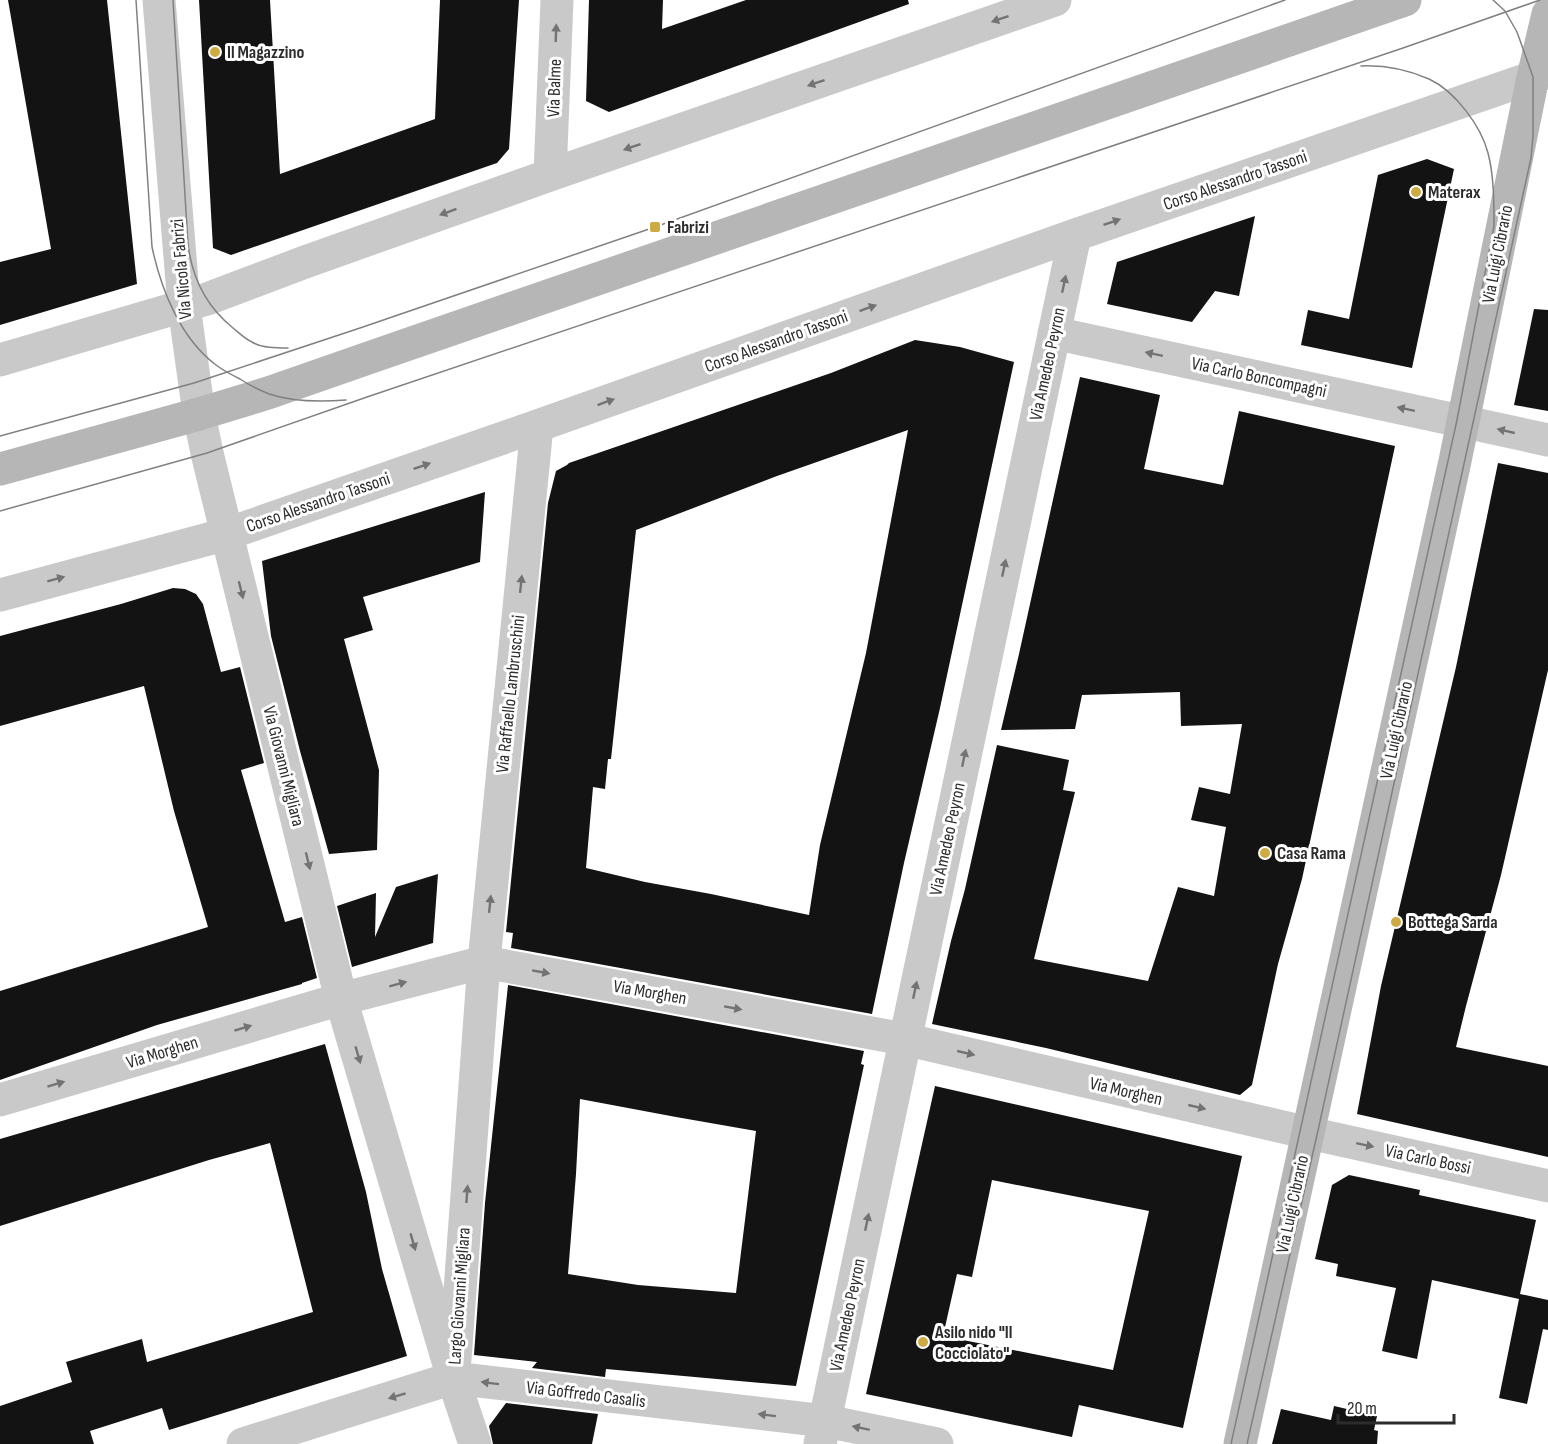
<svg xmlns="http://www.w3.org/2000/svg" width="1548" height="1444" font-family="'Sofia Sans Condensed',sans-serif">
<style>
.building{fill:#131313;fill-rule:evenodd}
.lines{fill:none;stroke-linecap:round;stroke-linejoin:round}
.street{stroke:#c9c9c9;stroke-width:33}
.secondary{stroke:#b6b6b6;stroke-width:33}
.tram{stroke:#818181;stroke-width:1.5}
.oneway{fill:#737373}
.poi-dot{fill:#ceaa42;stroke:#fff;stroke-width:2}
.labels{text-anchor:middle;stroke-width:6;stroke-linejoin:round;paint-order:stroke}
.poi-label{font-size:18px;font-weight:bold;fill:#2c2c2c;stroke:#fff;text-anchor:start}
.street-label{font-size:18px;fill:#2c2c2c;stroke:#fff}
</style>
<rect width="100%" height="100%" fill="#fff"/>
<path class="building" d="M 8,0 L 107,0 L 137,284 L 0,325 L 0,262 L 51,249 Z
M 199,0 L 270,0 L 280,174 L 435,119 L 440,0 L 519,0 L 509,149 L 497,163 L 231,255 L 213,248 Z
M 589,0 L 663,0 L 662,29 L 746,0 L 908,0 L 909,4 L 609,112 L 586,101 Z
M 1427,159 L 1454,169 L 1412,368 L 1301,345 L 1308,310 L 1349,319 L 1378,175 Z
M 1255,216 L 1239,296 L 1215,291 L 1192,322 L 1107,304 L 1117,262 Z
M 1534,309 L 1548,310 L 1548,411 L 1514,405 Z
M 915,340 L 960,347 L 1014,362 L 940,708 L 904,863 L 872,1014 L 511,948 L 513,933 L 506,932 L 548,503 L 556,471 L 567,465 L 569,463 L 831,373 ZM 908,430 L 866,653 L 820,845 L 809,915 L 711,894 L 645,882 L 586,868 L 593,787 L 605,789 L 608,759 L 611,759 L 636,530 L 777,476 Z
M 1080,377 L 1160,395 L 1144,469 L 1223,485 L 1239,411 L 1395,446 L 1302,879 L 1278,964 L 1252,1085 L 1240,1095 L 1046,1048 L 932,1024 L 951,941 L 965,889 L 997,745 L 1069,760 L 1063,790 L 1075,792 L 1034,959 L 1148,981 L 1178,887 L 1214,896 L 1226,827 L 1191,820 L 1199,787 L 1230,794 L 1242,724 L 1181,726 L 1180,692 L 1082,695 L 1075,729 L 1001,730 L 1019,654 Z
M 1498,463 L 1548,473 L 1548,670 L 1501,875 L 1466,1006 L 1456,1047 L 1548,1066 L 1548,1157 L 1357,1114 L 1381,986 L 1456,667 Z
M 485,492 L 480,562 L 363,597 L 373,630 L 344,639 L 379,770 L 377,850 L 329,854 L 300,751 L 271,636 L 262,561 Z
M 173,588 L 185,589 L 196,594 L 203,604 L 221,672 L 240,667 L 264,763 L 241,770 L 285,922 L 302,917 L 317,978 L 302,983 L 302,984 L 157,1025 L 0,1080 L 0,991 L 208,927 L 174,811 L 144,686 L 0,726 L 0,636 L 121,604 Z
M 438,874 L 433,943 L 352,967 L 337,906 L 376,893 L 375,937 L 396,887 Z
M 508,985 L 864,1051 L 861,1064 L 864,1065 L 796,1386 L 606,1369 L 605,1377 L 532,1368 L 537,1362 L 474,1355 L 485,1203 ZM 580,1099 L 676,1117 L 756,1131 L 736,1293 L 638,1285 L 568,1274 L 576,1174 Z
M 325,1044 L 366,1192 L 382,1269 L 407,1356 L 169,1430 L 162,1408 L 90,1431 L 94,1444 L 0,1444 L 0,1406 L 72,1382 L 66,1362 L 142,1339 L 147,1362 L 313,1312 L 270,1143 L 209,1160 L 0,1226 L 0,1139 Z
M 935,1086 L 1242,1156 L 1183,1428 L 1079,1405 L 1072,1437 L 866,1394 ZM 992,1180 L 1149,1211 L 1113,1370 L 943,1336 L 957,1274 L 972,1277 Z
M 1349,1175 L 1420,1190 L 1419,1195 L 1536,1220 L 1520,1294 L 1548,1300 L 1548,1330 L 1543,1329 L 1527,1404 L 1499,1398 L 1519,1299 L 1432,1280 L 1417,1359 L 1382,1351 L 1396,1288 L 1336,1276 L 1338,1264 L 1315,1259 L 1332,1185 Z
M 506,1403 L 598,1414 L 592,1444 L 493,1444 L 489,1426 Z
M 1334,1406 L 1377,1416 L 1374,1430 L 1378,1431 L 1377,1444 L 1272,1444 L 1281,1409 L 1331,1420 Z"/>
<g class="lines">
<path class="street" d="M 159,0 L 184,306 L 199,414 L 207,453 L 341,999 L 453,1378 L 475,1444
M 550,175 L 557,0
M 1054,333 L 1548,440
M 0,360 L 207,299 L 305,262 L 550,175 L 1055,0
M 0,595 L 227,534 L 537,426 L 1075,235 L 1548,72
M 0,1100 L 341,999 L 484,962 L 904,1039 L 1300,1131 L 1548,1186
M 455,1359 L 484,962 L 537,426
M 243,1444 L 453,1378 L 826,1421 L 937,1444
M 820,1444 L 1075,235"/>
<path class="secondary" d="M 0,469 L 199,414 L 268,393 L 377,355 L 1405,0
M 1240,1444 L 1455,461 L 1533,77 L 1548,14"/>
<path class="tram" d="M 136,0 L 152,247 C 161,289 180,338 216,365 C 224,371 232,375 240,379 C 249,385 259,390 269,394 C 293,402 321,402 346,400
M 173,0 L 188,244 C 192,278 207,307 233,328 C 239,333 245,339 252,342 C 262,348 276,348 288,348
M 0,436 L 194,383 L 360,328 L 655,227 L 1285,0
M 0,511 L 207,453 L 367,397 L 1403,48 L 1540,0
M 1231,1444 L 1457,420 L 1494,226 C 1494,202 1494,176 1488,153 C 1481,126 1455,91 1429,79 C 1408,70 1384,65 1361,66
M 1247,1444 L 1317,1135 L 1531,158 L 1533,136 L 1533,77 L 1517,32 L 1505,11 L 1493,0"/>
</g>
<defs><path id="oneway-solid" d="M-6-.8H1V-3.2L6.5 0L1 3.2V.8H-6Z" transform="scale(1.5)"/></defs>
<g class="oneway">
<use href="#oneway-solid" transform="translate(1000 19) rotate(161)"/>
<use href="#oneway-solid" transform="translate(556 33) rotate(-88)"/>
<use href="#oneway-solid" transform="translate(816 83) rotate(161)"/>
<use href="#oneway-solid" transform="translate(632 147) rotate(161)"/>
<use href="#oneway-solid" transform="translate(448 212) rotate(160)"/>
<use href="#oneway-solid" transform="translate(1112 222) rotate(-19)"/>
<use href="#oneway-solid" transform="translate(1064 284) rotate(-78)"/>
<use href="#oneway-solid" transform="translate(868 308) rotate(-20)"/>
<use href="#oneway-solid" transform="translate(1154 354) rotate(-168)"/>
<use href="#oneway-solid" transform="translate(606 402) rotate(-20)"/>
<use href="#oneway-solid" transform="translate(1406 409) rotate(-168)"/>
<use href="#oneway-solid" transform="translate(1506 431) rotate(-167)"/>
<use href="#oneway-solid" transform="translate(422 466) rotate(-19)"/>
<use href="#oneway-solid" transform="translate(1004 568) rotate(-78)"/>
<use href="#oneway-solid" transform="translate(56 579) rotate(-15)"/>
<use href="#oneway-solid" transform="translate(521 584) rotate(-84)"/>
<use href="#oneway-solid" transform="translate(241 590) rotate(76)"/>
<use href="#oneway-solid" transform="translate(964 758) rotate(-78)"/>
<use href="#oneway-solid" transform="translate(308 861) rotate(76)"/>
<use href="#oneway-solid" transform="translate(490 904) rotate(-84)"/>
<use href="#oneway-solid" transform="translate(541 972) rotate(10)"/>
<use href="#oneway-solid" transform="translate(398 984) rotate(-15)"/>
<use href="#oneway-solid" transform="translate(915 990) rotate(-78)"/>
<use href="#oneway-solid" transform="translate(733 1008) rotate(10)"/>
<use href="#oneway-solid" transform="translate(243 1028) rotate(-17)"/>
<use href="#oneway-solid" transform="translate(966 1053) rotate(13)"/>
<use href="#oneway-solid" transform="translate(358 1055) rotate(74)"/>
<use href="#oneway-solid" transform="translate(56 1084) rotate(-17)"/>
<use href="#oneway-solid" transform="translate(1197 1107) rotate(13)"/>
<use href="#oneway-solid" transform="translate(1365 1145) rotate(12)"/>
<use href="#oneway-solid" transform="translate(467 1194) rotate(-86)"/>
<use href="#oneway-solid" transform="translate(867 1222) rotate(-78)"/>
<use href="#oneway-solid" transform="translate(413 1242) rotate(74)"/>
<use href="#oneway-solid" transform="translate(490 1383) rotate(-173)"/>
<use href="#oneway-solid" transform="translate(397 1396) rotate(163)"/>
<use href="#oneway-solid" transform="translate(767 1415) rotate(-173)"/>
<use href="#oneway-solid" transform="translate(861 1428) rotate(-168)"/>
</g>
<g class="poi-dot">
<circle cx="215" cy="52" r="6"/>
<circle cx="1416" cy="192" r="6"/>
<rect x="649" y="221" width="12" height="12" rx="3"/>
<circle cx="1265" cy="853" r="6"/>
<circle cx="1396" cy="922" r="6"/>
<circle cx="923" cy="1342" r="6"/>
</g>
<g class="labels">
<g class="poi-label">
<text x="227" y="58">Il Magazzino</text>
<text x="1428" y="198">Materax</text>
<text x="667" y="233">Fabrizi</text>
<text x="1277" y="859">Casa Rama</text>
<text x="1408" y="928">Bottega Sarda</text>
<text x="935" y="1338">Asilo nido "Il<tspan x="935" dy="21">Cocciolato"</tspan></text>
</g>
<g class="street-label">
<text transform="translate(554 88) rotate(-88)" y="6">Via Balme</text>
<text transform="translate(1235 180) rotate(-19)" y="6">Corso Alessandro Tassoni</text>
<text transform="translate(1497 254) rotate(-79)" y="6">Via Luigi Cibrario</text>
<text transform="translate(181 269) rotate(-95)" y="6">Via Nicola Fabrizi</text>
<text transform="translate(776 341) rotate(-20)" y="6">Corso Alessandro Tassoni</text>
<text transform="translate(1047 364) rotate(-78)" y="6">Via Amedeo Peyron</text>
<text transform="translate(1259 377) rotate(12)" y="6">Via Carlo Boncompagni</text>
<text transform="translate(318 502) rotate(-19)" y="6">Corso Alessandro Tassoni</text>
<text transform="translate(510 694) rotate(-84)" y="6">Via Raffaello Lambruschini</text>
<text transform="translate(1396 730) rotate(-78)" y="6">Via Luigi Cibrario</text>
<text transform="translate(284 766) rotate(76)" y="6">Via Giovanni Migliara</text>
<text transform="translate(947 839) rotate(-78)" y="6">Via Amedeo Peyron</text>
<text transform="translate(650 992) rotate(10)" y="6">Via Morghen</text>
<text transform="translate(162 1052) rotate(-17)" y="6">Via Morghen</text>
<text transform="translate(1126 1091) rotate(13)" y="6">Via Morghen</text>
<text transform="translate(1428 1159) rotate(12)" y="6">Via Carlo Bossi</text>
<text transform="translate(1292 1204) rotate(-78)" y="6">Via Luigi Cibrario</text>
<text transform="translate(459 1296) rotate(-86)" y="6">Largo Giovanni Migliara</text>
<text transform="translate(847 1315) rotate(-78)" y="6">Via Amedeo Peyron</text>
<text transform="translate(586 1394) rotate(7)" y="6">Via Goffredo Casalis</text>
</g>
</g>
<path d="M1338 1414v9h116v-9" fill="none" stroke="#2c2c2c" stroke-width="3"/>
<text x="1347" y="1414" font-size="18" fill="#2c2c2c" stroke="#ffffff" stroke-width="4.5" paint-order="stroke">20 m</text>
</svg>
